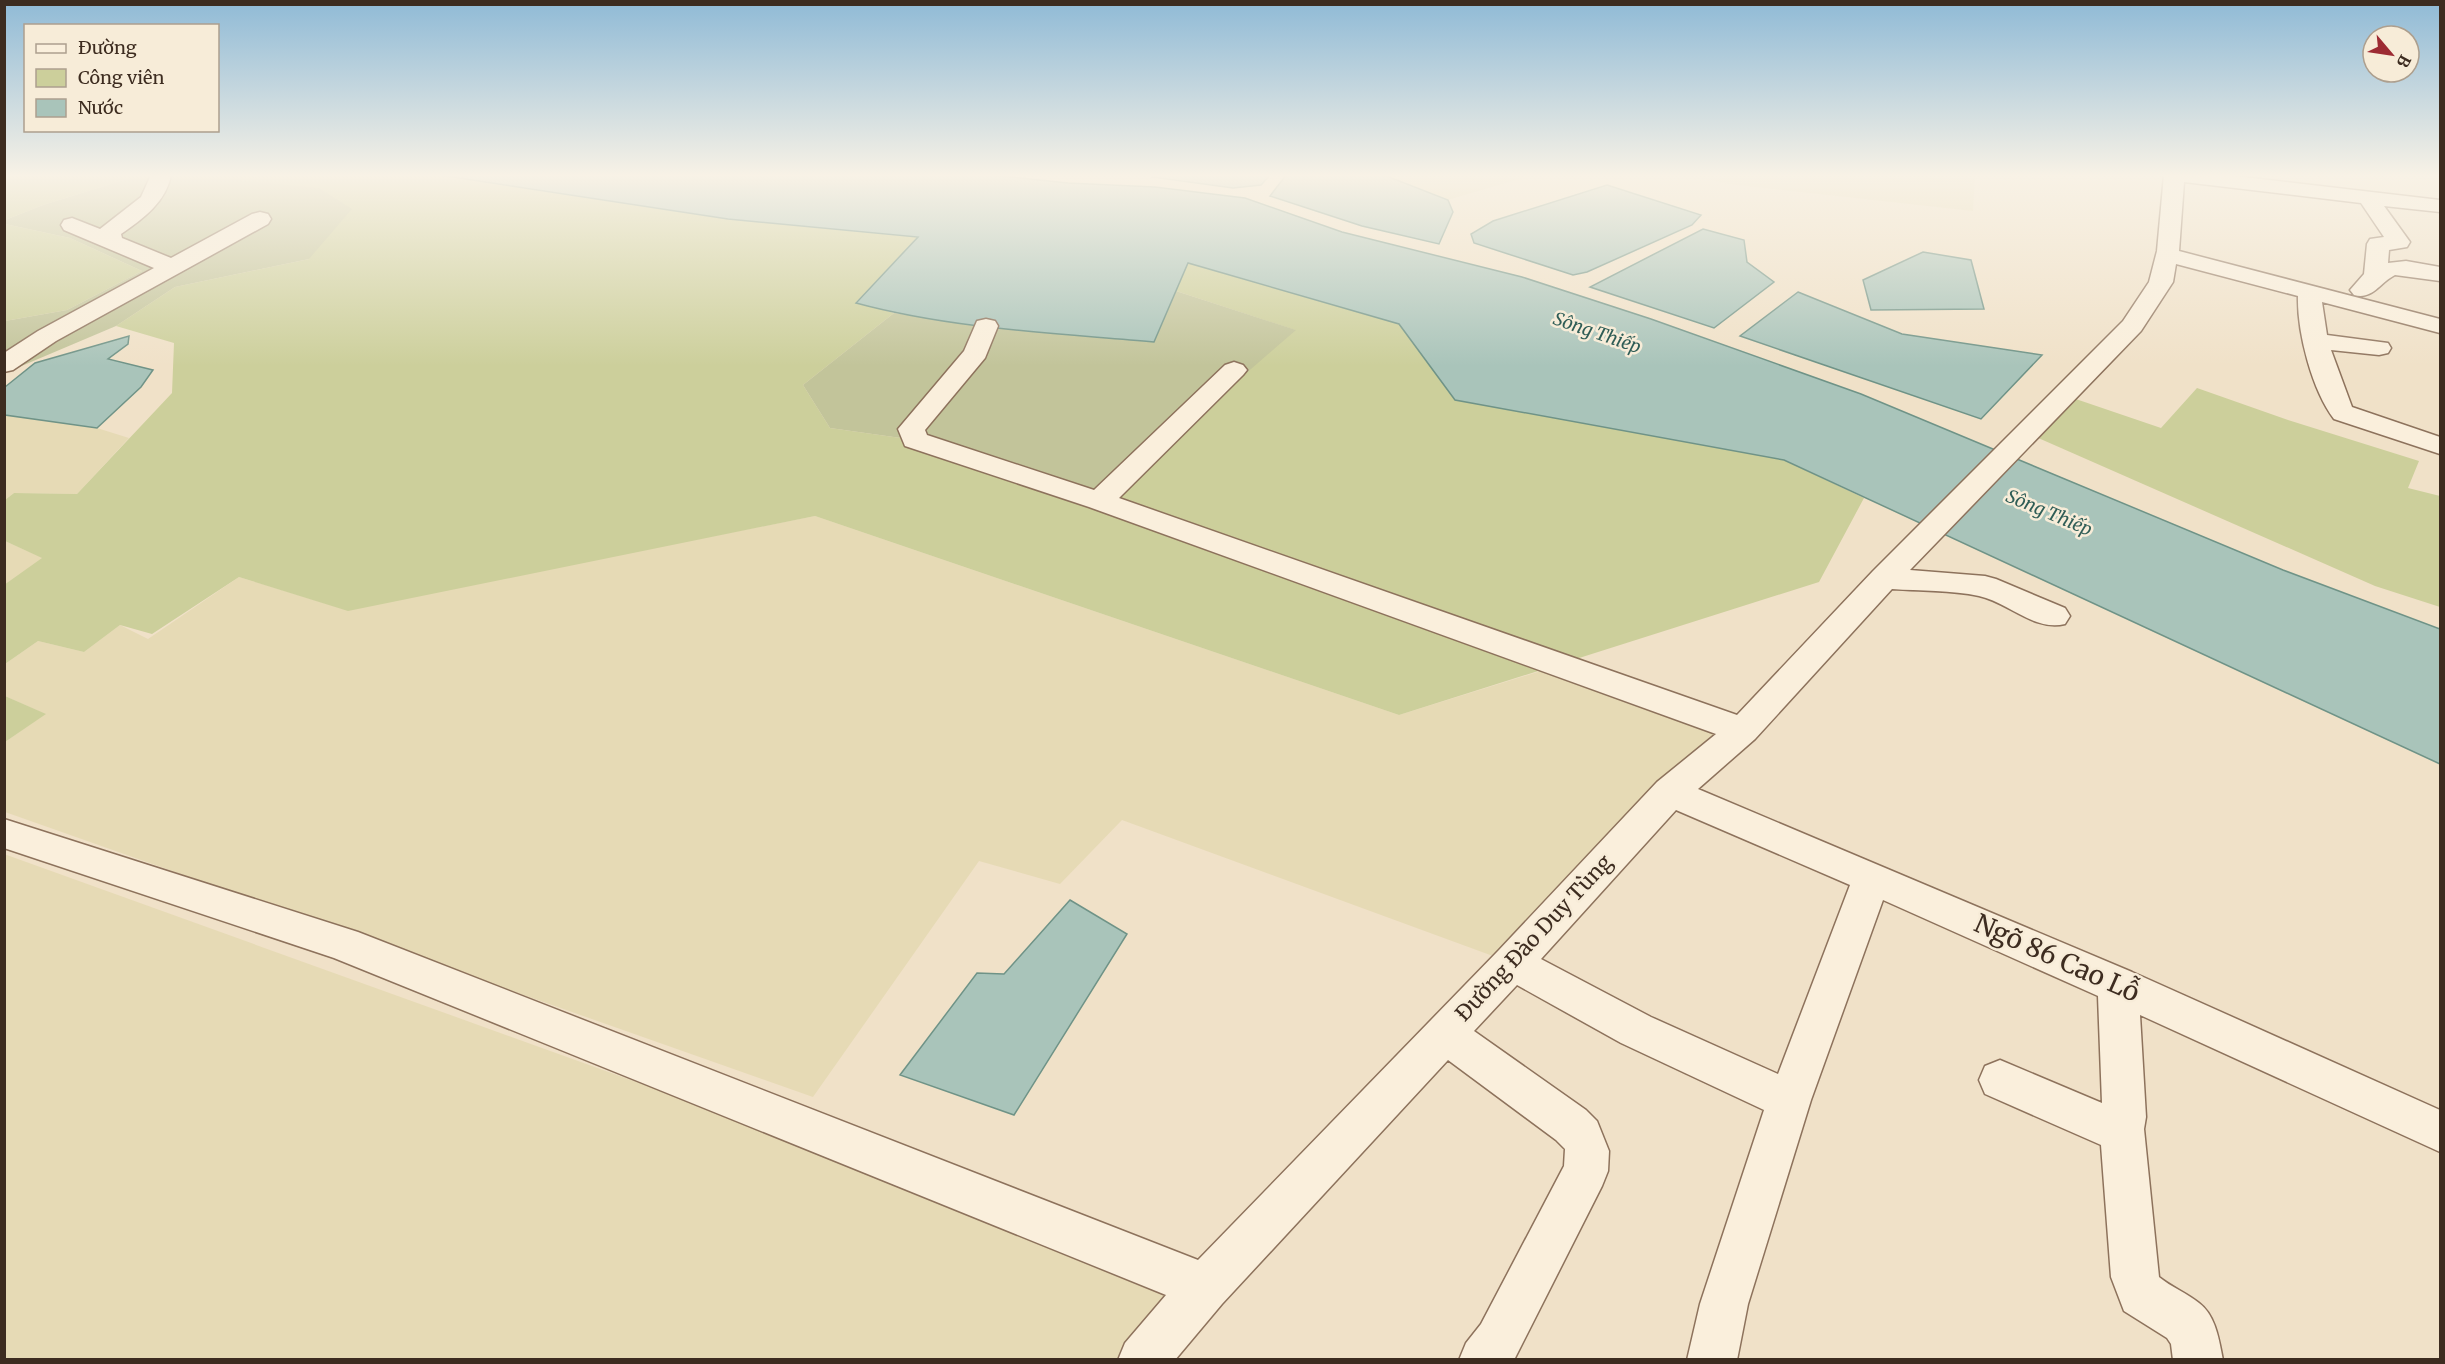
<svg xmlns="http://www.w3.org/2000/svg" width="2445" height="1364" font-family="Merriweather,serif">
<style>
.farmland{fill:#e6dab5}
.green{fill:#cccf9b}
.cemetery{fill:#c2c49a}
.water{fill:#a9c4ba;stroke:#6f9387;stroke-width:1.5}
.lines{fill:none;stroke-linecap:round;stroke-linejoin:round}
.minor-casing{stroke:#8d725c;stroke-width:3}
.minor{fill:#faefdc;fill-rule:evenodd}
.labels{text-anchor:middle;stroke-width:5;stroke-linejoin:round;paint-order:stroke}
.far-water-label{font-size:18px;font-style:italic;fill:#2f5d56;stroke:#f7ecd8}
.street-label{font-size:21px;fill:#3d2c20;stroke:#f7ecd8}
.near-street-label{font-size:26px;fill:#3d2c20;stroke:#f7ecd8}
</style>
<rect width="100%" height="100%" fill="#f0e1c8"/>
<path class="farmland" d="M 1384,175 L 1533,175 L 1448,200 Z
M 1688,175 L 1975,175 L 1973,211 L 1729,184 Z
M 5,415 L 97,428 L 129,438 L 77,494 L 14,493 L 5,500 Z
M 815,516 L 1399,715 L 1560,665 L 1743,730 L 1512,963 L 1122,820 L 1060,884 L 979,861 L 813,1097 L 5,812 L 5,742 L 45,714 L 5,696 L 5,664 L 38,641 L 84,652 L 120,625 L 148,639 L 239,577 L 343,609 Z
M 5,541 L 43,558 L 5,585 Z
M 4,854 L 1205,1287 L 1137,1359 L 5,1359 Z"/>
<path class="green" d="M 5,175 L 440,175 L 716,217 L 918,237 L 856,302 L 894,313 L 803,385 L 830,428 L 915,440 L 1295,330 L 1176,291 L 1188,263 L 1399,324 L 1455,400 L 1784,460 L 1864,498 L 1819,582 L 1399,715 L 815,516 L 348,611 L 239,577 L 152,634 L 120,625 L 84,652 L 38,641 L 5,664 L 4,585 L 42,558 L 5,541 L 5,500 L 14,493 L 77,494 L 172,393 L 174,343 L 116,326 L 175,287 L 309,259 L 216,178 L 130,178 L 43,205 L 5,220 Z
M 5,224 L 70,238 L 142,271 L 67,310 L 5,321 Z
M 2197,388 L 2288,420 L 2419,461 L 2408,488 L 2440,496 L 2440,607 L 2375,586 L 2027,433 L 2064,395 L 2161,428 Z
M 5,696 L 46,714 L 5,742 Z"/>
<path class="cemetery" d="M 130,178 L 216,178 L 319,188 L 352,209 L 309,259 L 175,287 L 116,326 L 5,373 L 5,321 L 67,310 L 142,271 L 70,238 L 5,224 L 5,220 L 43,205 Z
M 1176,291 L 1296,330 L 1099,501 L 915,440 L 830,428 L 803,385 L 894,313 L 986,326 L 1154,342 Z"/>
<path class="water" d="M 440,175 L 993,175 L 1068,183 L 1155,187 L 1245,198 L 1342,232 L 1522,277 L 1651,319 L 1861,394 L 2283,570 L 2440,629 L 2440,764 L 1784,460 L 1455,400 L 1399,324 L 1188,263 L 1154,342 C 1055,333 952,329 856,303 L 918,237 L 728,219 Z
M 1153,175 L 1270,175 L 1261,185 L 1233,188 L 1152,177 Z
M 1286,175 L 1384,175 L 1448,200 L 1453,212 L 1439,244 L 1362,226 L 1270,196 Z
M 1607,185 L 1701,215 L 1692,225 L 1587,272 L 1573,275 L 1474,243 L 1471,234 L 1493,221 Z
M 1703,229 L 1744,240 L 1747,262 L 1774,282 L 1714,328 L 1590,287 Z
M 1923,252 L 1971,260 L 1984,309 L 1871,310 L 1863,280 Z
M 1798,292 L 1902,334 L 2042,355 L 1981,419 L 1740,336 Z
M 129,336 L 128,344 L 108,359 L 153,370 L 141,387 L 97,428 L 5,415 L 5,387 L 35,363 Z
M 1070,900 L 1127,934 L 1014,1115 L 900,1075 L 977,973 L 1004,974 Z"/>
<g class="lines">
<g class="minor-casing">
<path id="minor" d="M 151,175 L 171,175 C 166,202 143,219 121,234 L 122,238 L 171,258 L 252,214 L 260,212 L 268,214 L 271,219 L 268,224 L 56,341 L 13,370 L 4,372 L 4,353 L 38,331 L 154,268 L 64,230 L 61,225 L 64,220 L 72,218 L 100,229 L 141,197 Z
M 2164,175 L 2227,175 L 2440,200 L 2440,212 L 2384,206 L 2410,242 L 2407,247 L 2389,250 L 2388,263 L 2406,261 L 2440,267 L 2440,281 L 2395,275 C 2379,283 2373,300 2354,295 L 2350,290 L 2364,274 L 2367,244 L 2370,239 L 2384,237 L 2361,203 L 2184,182 L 2179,251 L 2440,319 L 2440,333 L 2322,302 L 2327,335 L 2388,343 L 2391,348 L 2388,353 L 2379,355 L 2331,350 L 2352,407 L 2440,437 L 2440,454 L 2334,419 C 2312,390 2297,332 2298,296 L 2176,264 L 2173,282 L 2141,331 L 1910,570 L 1985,576 L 1996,579 L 2065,608 L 2070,616 L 2065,624 C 2035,632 2008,602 1979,596 C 1952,590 1920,591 1892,589 L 1755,739 L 1698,789 L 2132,972 L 2440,1110 L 2440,1152 L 2140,1015 L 2146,1117 L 2144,1129 L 2159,1277 C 2171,1287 2187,1293 2199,1303 C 2216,1316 2219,1340 2223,1360 L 2173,1360 L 2171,1344 L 2167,1338 L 2124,1311 L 2111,1277 L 2101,1145 L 1985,1094 L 1979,1080 L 1985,1066 L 2000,1060 L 2102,1103 L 2098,996 L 1883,900 L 1811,1100 L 1748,1304 L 1737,1360 L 1687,1360 L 1700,1304 L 1764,1110 L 1621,1043 L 1517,985 L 1474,1031 L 1586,1110 L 1597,1121 L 1609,1151 L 1608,1171 L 1602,1186 L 1514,1360 L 1459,1360 L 1466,1343 L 1481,1324 L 1564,1166 L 1565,1149 L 1556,1140 L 1448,1060 L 1222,1304 L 1175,1360 L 1118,1360 L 1125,1343 L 1166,1295 L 334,958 L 4,848 L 4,819 L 358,932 L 1198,1260 L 1498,951 L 1657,782 L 1716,734 L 1089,507 L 905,446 L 898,429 L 964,351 L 977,321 L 986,319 L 995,321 L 998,326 L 985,358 L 925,430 L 927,435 L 1094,490 L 1225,365 L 1234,362 L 1243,365 L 1247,370 L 1243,375 L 1119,498 L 1737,715 L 1873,571 L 2123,321 L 2149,282 L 2157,251 ZM 1676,810 L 1850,885 L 1778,1074 L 1651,1017 L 1541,959 Z"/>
</g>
<use href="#minor" class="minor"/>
</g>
<linearGradient id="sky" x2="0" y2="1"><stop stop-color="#8fbad6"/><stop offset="0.48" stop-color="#f8f2e6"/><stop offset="1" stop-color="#f8f2e6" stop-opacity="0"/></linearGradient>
<rect width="2445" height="366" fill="url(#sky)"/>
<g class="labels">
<g class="far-water-label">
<text transform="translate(1597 333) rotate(19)" y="6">Sông Thiếp</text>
<text transform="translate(2049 513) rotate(23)" y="6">Sông Thiếp</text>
</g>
<g class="street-label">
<text transform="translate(1534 938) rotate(-47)" y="7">Đường Đào Duy Tùng</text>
</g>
<g class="near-street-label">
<text transform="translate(2057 958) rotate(24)" y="9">Ngõ 86 Cao Lỗ</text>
</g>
</g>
<rect width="2445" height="1364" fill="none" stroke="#3d2c20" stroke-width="12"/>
<rect x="24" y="24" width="195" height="108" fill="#f7ecd8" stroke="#ad9f8e" stroke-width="1.5"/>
<rect x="36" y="44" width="30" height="9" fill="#faefdc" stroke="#ad9f8e" stroke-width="1.5"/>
<text x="78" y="54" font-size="18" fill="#3d2c20">Đường</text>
<rect x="36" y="69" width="30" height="18" fill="#cccf9b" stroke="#ad9f8e" stroke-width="1.5"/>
<text x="78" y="84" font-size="18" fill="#3d2c20">Công viên</text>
<rect x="36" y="99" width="30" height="18" fill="#a9c4ba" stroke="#ad9f8e" stroke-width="1.5"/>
<text x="78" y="114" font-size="18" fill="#3d2c20">Nước</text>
<g transform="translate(2391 54) rotate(119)"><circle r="28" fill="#f7ecd8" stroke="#ad9f8e" stroke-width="1.5"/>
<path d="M0-4.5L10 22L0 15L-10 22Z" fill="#9d2b33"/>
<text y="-9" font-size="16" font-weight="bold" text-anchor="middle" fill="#3d2c20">B</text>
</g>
</svg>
